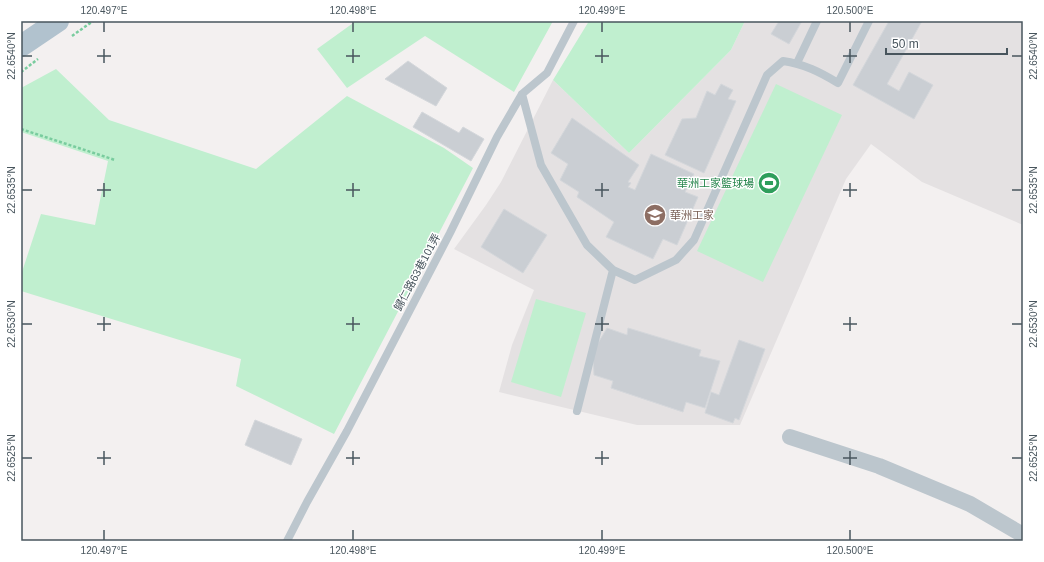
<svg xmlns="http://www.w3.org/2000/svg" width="1044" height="562" font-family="Helvetica,'Noto Sans TC',sans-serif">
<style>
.education{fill:#e4e1e2}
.green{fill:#c0efcf}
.building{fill:#caced3;stroke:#d4d7db}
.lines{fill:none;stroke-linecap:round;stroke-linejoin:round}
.path{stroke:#79cc9e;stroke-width:2.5;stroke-dasharray:3 2;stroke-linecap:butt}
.service{stroke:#bcc6cd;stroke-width:8}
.minor{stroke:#bcc6cd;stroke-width:16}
.primary{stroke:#b1c2ce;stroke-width:22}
.ticks{fill:none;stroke:#48555d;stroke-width:1.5}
.labels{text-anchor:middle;stroke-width:3;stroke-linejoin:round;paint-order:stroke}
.leisure-label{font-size:11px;fill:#27864d;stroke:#fff;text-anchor:end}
.education-label{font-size:11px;fill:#785e54;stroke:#fff;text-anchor:start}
.street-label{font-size:11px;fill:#48555d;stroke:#fff}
.neatline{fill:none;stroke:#48555d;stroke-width:1.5}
.ticks-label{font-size:10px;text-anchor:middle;fill:#48555d}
</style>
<rect width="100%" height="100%" fill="#f3f0f0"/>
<path class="education" d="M 745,21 L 1023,21 L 1023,225 L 922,182 L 871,144 L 846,179 L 740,425 L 637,425 L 499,392 L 512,345 L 534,290 L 454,249 L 486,205 L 501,182 L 553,80 L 629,153 L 731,50 Z"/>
<path class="green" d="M 356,21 L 553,21 L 514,92 L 425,36 L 347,88 L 317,49 Z
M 589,21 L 745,21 L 731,50 L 629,153 L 553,80 Z
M 56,69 L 109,120 L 256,169 L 347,96 L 444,148 L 473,168 L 334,434 L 236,386 L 241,359 L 21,291 L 21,275 L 41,214 L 95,225 L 108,161 L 21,132 L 21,88 Z
M 776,84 L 842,115 L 763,282 L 697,251 Z
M 536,299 L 586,313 L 561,397 L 511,382 Z"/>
<path class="building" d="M 779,21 L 802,21 L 789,44 L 771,34 Z
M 889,21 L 922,21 L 887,84 L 899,91 L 909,72 L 933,85 L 914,119 L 853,85 Z
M 408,61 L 447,88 L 436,106 L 385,79 Z
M 721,84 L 733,90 L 728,99 L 736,101 L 704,173 L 665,155 L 682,119 L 696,118 L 707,91 L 715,95 Z
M 422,112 L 459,133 L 463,127 L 484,139 L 471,161 L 413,127 Z
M 572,118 L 639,165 L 628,182 L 631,183 L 628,187 L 635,190 L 651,154 L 694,174 L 685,192 L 698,197 L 677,245 L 663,239 L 653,259 L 606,237 L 614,222 L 577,197 L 579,192 L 560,180 L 568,164 L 551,153 Z
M 504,209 L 547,235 L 523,273 L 481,247 Z
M 607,328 L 627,335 L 628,328 L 701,350 L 699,356 L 720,361 L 705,408 L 686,402 L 683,412 L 611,388 L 613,381 L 594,375 L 593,355 L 598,343 Z
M 739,340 L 765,349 L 739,420 L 735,418 L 733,423 L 705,413 L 711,392 L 719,395 Z
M 255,420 L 302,439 L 291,465 L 245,445 Z"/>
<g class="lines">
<path class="path" d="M 72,36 L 93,21
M 21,72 L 38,59
M 21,129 L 115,160"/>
<path class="service" d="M 797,63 L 817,21
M 522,94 L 541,165 L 587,245 L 613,270 L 635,280 L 676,260 L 694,240 L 767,75 L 783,61 C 804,64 820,72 838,83 L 869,21
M 577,411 L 613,270
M 287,541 L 307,502 L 347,431 L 450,233 L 497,137 L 522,94 L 547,73 L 574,21"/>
<path class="minor" d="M 790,437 L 879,466 L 970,504 L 1023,535"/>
<path class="primary" d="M 21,46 L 58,21"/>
</g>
<path class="ticks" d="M 104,22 L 104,32M 353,22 L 353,32M 602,22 L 602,32M 850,22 L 850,32M 104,49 L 104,63M 353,49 L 353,63M 602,49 L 602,63M 850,49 L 850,63M 22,56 L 32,56M 97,56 L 111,56M 346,56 L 360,56M 595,56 L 609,56M 843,56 L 857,56M 1012,56 L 1022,56M 104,183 L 104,197M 353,183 L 353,197M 602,183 L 602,197M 850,183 L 850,197M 22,190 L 32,190M 97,190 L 111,190M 346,190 L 360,190M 595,190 L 609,190M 843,190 L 857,190M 1012,190 L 1022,190M 104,317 L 104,331M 353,317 L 353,331M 602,317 L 602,331M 850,317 L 850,331M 22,324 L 32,324M 97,324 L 111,324M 346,324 L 360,324M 595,324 L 609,324M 843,324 L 857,324M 1012,324 L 1022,324M 104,451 L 104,465M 353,451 L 353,465M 602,451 L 602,465M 850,451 L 850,465M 22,458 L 32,458M 97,458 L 111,458M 346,458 L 360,458M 595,458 L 609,458M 843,458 L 857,458M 1012,458 L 1022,458M 104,530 L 104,540M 353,530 L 353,540M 602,530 L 602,540M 850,530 L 850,540"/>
<defs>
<g id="stadium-disc" transform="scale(1.15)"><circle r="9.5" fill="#2e9e5b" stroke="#fff"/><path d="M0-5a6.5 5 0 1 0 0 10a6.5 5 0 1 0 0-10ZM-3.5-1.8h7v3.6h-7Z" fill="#fff"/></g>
<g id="school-disc" transform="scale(1.15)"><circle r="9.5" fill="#8d6e63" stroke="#fff"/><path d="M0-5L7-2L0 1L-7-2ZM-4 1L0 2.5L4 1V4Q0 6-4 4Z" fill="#fff"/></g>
</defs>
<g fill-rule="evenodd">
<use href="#stadium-disc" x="769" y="183"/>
<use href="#school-disc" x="655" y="215"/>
</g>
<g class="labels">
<g class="leisure-label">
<text x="754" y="187">華洲工家籃球場</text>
</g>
<g class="education-label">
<text x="670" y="219">華洲工家</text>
</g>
<g class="street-label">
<text transform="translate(417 272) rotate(-62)" y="4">歸仁路63巷101弄</text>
</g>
</g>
<rect width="1044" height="562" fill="none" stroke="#ffffff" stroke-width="44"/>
<path d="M886 48v6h121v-6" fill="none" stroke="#48555d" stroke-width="2"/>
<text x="892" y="48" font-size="12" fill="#48555d" stroke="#ffffff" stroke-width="3" paint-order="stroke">50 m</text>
<rect x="22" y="22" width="1000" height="518" class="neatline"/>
<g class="ticks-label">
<text x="104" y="14">120.497°E</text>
<text x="353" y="14">120.498°E</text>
<text x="602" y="14">120.499°E</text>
<text x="850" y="14">120.500°E</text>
<text transform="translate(11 56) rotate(-90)" y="4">22.6540°N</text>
<text transform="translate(1033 56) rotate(-90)" y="4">22.6540°N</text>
<text transform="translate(11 190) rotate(-90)" y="4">22.6535°N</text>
<text transform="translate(1033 190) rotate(-90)" y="4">22.6535°N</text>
<text transform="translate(11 324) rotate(-90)" y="4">22.6530°N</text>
<text transform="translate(1033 324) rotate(-90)" y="4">22.6530°N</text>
<text transform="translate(11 458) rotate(-90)" y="4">22.6525°N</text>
<text transform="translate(1033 458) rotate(-90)" y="4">22.6525°N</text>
<text x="104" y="554">120.497°E</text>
<text x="353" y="554">120.498°E</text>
<text x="602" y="554">120.499°E</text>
<text x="850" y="554">120.500°E</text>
</g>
</svg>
